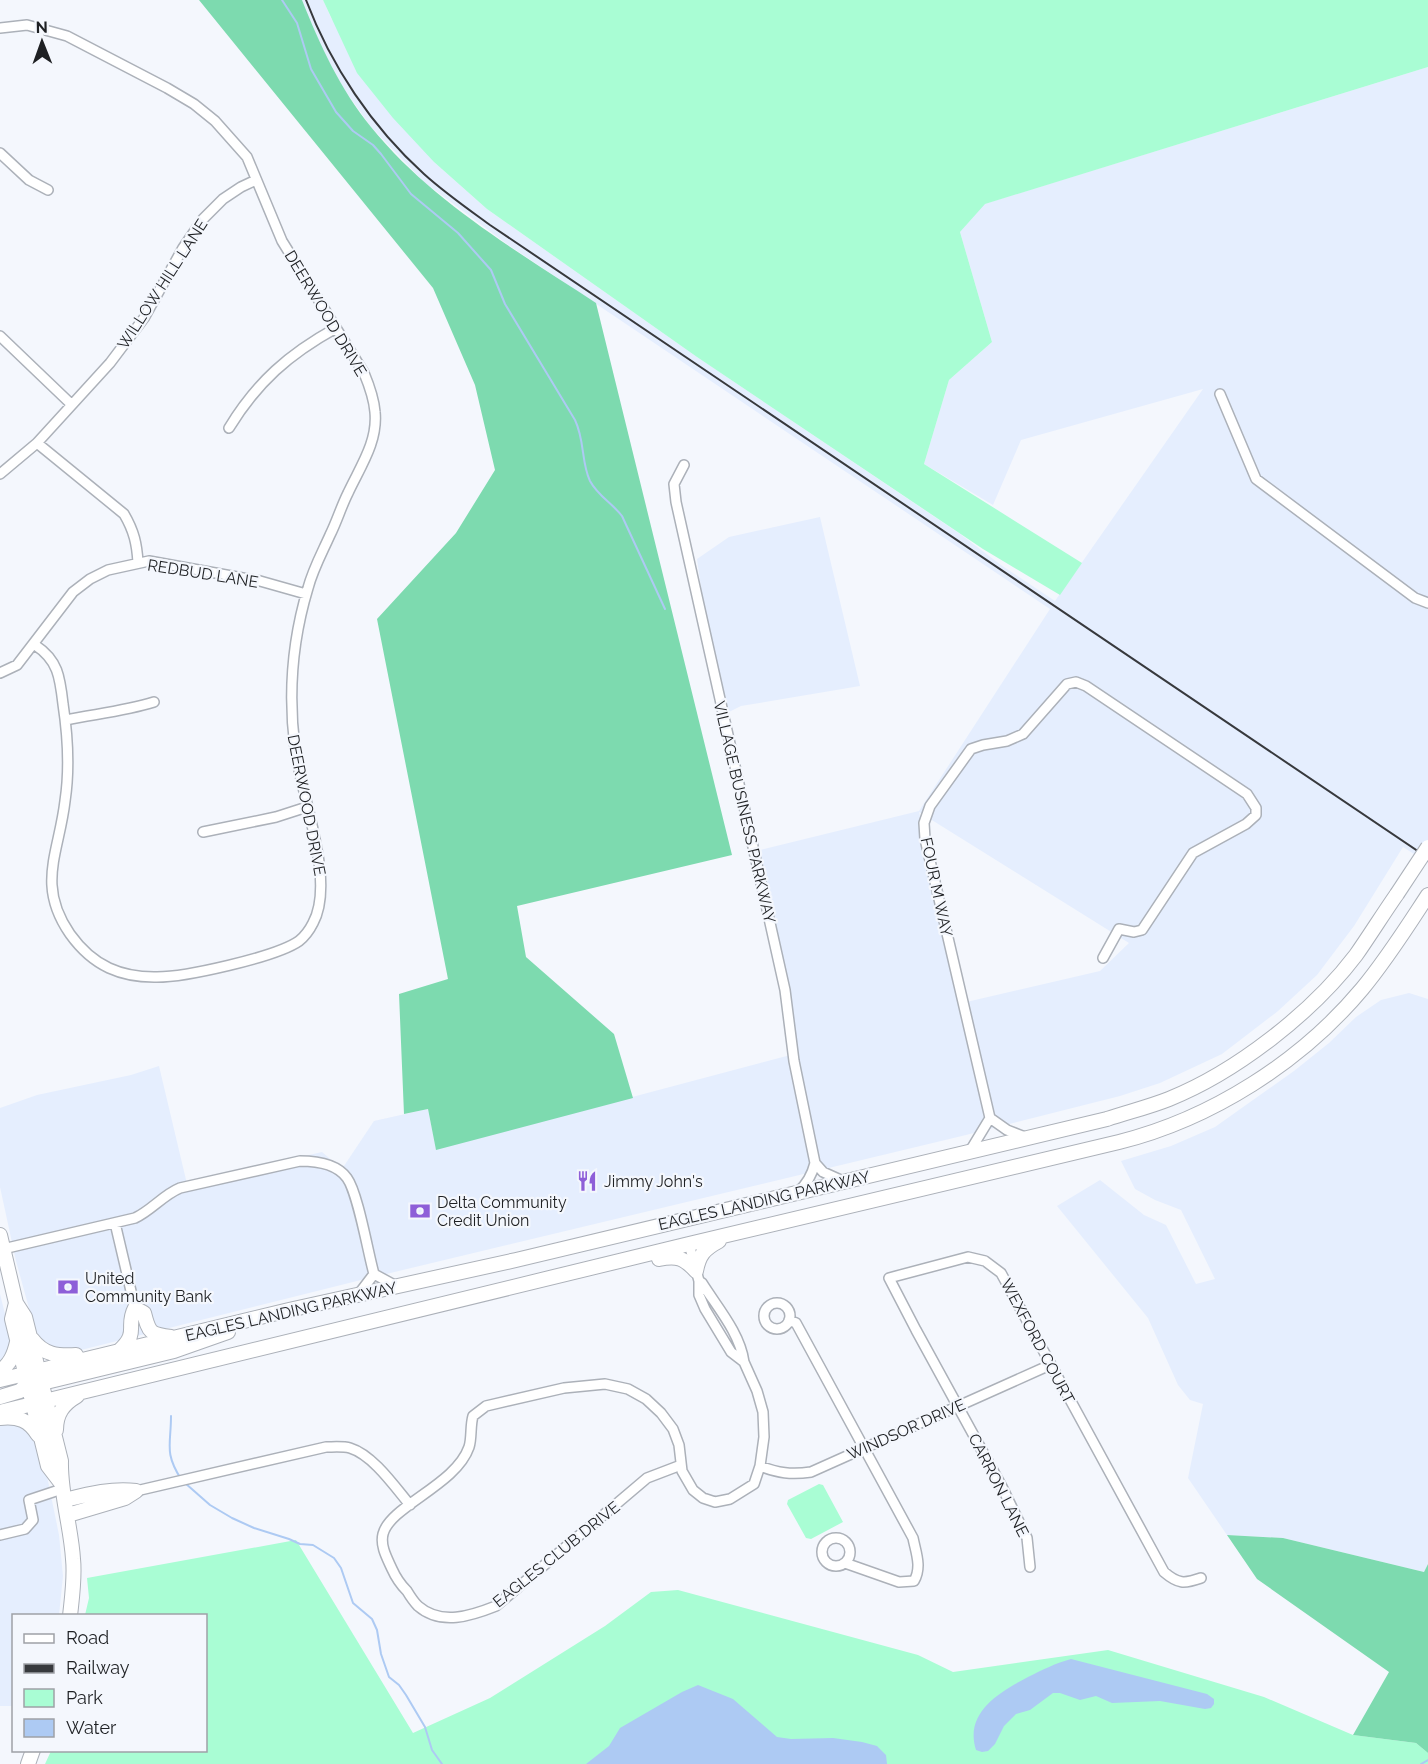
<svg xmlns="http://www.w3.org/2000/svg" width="1428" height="1764" font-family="Raleway,sans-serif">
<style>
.built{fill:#e5eefe;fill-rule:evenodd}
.green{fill:#a9fdd4}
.forest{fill:#7ddaaf}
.water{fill:#adcaf3}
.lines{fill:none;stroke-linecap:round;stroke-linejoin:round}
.stream{stroke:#adcaf3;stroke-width:2}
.street-casing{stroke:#acb1b9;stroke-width:12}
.secondary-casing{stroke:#acb1b9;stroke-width:16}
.street{stroke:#fff;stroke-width:9}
.secondary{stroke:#fff;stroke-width:14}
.rail{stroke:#37393d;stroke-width:2}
.secondary-bridge-casing{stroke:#acb1b9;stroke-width:16;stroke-linecap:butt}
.secondary-bridge{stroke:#fff;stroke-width:14}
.labels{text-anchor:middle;stroke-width:4.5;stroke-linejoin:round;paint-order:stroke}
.street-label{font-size:16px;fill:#1e2023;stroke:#f4f7fd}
.poi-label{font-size:16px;fill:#1e2023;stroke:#f4f7fd;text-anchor:start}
</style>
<rect width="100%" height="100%" fill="#f4f7fd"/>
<path class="built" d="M 302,0 L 323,0 L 331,18 L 434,162 L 487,209 L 697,357 L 960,534 L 1001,565 L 1055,601 L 1203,389 L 1021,440 L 993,505 L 924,464 L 949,380 L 992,342 L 960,232 L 984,204 L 1428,67 L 1428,863 L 1403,847 L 1354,926 L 1317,975 L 1278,1011 L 1222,1054 L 1160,1083 L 1120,1096 L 966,1135 L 357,1281 L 69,1353 L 50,1350 L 35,1330 L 16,1261 L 0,1187 L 0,1108 L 37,1095 L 131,1075 L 159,1066 L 187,1184 L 322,1152 L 342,1169 L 374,1121 L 428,1109 L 436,1149 L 798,1053 L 748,853 L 919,811 L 1050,609 L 507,244 L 424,182 L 371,127 L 344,89 L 321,47 ZM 919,812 L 1129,943 L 1100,971 L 962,1003 Z
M 820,517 L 860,686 L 741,706 L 719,717 L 697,559 L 729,537 Z
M 1409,993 L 1428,999 L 1428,1564 L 1424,1572 L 1283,1538 L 1227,1535 L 1188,1478 L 1203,1404 L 1190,1400 L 1178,1385 L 1148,1318 L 1057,1206 L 1100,1180 L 1144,1215 L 1166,1225 L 1196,1284 L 1215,1279 L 1181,1210 L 1155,1200 L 1135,1189 L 1121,1161 L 1171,1146 L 1215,1127 L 1294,1071 L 1329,1043 L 1356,1017 L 1381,1000 Z
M 0,1294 L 13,1346 L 0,1370 Z
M 17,1423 L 32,1431 L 46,1471 L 59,1535 L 63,1576 L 59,1615 L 14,1616 L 13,1706 L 0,1706 L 0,1425 Z"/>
<path class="green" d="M 323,0 L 1428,0 L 1428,67 L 985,204 L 960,232 L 992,342 L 949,380 L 924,464 L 1082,563 L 1060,595 L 983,549 L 697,357 L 487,209 L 434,162 L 393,118 L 357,73 Z
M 819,1484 L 823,1485 L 843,1522 L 811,1539 L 806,1538 L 787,1504 L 788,1500 Z
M 296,1540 L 413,1733 L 490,1698 L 605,1626 L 651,1592 L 678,1590 L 918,1655 L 953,1672 L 1108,1650 L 1264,1697 L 1353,1735 L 1416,1743 L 1428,1753 L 1428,1764 L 45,1764 L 51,1751 L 206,1750 L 206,1616 L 85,1615 L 89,1598 L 87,1578 Z"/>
<path class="forest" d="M 199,0 L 302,0 C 320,45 340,89 371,127 C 431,201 517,251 596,303 L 732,855 L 517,906 L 526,957 L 614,1034 L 633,1098 L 436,1150 L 428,1109 L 404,1114 L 399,994 L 448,979 L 377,619 L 456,533 L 495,470 L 475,385 L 433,288 Z
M 1227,1535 L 1283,1538 L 1424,1572 L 1428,1564 L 1428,1753 L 1416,1743 L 1353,1735 L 1389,1672 L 1257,1579 Z"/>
<path class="water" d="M 1071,1659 L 1207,1694 L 1214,1699 L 1214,1704 L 1211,1708 L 1205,1709 L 1160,1701 L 1112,1703 L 1096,1696 L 1080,1700 L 1060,1693 L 1053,1693 L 1030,1710 L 1016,1714 L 1004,1726 L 995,1744 L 988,1751 L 982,1752 L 976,1750 C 964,1712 1000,1692 1028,1677 C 1042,1670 1056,1663 1071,1659 Z
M 698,1685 L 733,1699 L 777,1737 L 791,1739 L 833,1738 L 862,1742 L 877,1746 L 886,1755 L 887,1764 L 586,1764 L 609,1746 L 620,1728 L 682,1692 Z"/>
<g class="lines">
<path class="stream" d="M 282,0 L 297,23 L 311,69 L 336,112 L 353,131 L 373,145 L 381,154 L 411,194 L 458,233 L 491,270 L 505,304 L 575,420 C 585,441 581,462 590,481 C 598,496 612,503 622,516 L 665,609
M 171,1416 C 171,1445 164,1452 181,1479
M 185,1483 L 210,1505 L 232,1518 L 254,1528 L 289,1539 L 300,1544 L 313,1545 L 334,1558 L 341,1568 L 353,1603 L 372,1619 L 377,1630 L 381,1654 L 389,1677 L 399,1685 L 406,1695 L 425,1727 L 432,1750 L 442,1764
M 1421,1764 L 1428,1760"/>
<g class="street-casing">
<path id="street" d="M 0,28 L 27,25 L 67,36 L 167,88 L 194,104 L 215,121 L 247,157 L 282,241 L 364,373 C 369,385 374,399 375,412 C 378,442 360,467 348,493 C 341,507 337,521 330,535 C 322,553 313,569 308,588 C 292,641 288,694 295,748 C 301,796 336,881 313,923 C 310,929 304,937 299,941 C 276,957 183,978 154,977 C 140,977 122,974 109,968 C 94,961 80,948 70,934 C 36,885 59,853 65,801 C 70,768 68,737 63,704 C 60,677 58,660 35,645
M 0,153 L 29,180 L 48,190
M 0,336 L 71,404
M 1220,394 L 1256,479 L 1415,598 L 1428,603
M 229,428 C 257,382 289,354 336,328
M 37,443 L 124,514 C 134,531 137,544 138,563
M 684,465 L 674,484 L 676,502 L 785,990 L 794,1061 L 815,1163 C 812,1175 807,1184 798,1192
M 0,474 L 37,443 L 110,363 L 144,318 L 183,248 L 203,219 L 223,199 L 241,187 L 256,180
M 0,673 L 17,665 L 73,592 L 90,579 L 108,570 L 149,561 L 260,581 L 306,594
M 66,720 C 95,714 125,711 154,702
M 203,832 L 276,817 L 307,807
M 1025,1137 L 1007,1130 L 990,1118 L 925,839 L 924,823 L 930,806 L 971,749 L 983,745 L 1007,741 L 1023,734 L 1067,684 L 1076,682 L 1086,686 L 1247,794 L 1256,808 L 1256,815 L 1246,824 L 1193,853 L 1142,930 L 1134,932 L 1119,929 L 1103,958
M 970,1151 L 990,1118
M 815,1163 L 823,1172 L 843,1181
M 115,1223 L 135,1308
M 689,1244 L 699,1281 L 699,1295 L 705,1309 L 731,1352 L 744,1362 C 740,1333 717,1307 702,1283 L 699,1281
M 3,1249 L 135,1218 C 152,1210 163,1195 180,1188 L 300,1161 C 316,1161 337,1164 347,1178 C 358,1193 368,1253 374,1274 L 398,1287
M 358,1295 L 374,1274
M764 1316a13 13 0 1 1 26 0a13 13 0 1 1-26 0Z
M 789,1320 L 796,1323 L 913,1538 C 916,1553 922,1567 914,1581 L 899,1582 L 845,1563
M 681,1465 L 647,1478 L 496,1606 C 471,1616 441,1626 418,1606 C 414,1602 410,1596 407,1591 C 400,1584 396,1578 392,1569 C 387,1558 380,1546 383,1534 C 390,1506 456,1485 469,1447 C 472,1438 470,1426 473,1416 L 486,1406 L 564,1388 L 605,1384 L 628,1389 L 646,1399 L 661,1413 L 673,1429 L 679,1445 L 682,1471 L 693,1490 L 703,1498 L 715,1502 L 730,1499 L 754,1484 L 760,1466 L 764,1437 L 763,1412 L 757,1391 L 744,1362
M 760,1466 C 778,1473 791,1475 811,1472 L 1050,1365
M 136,1491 L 326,1447 C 333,1447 343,1446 350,1448 C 373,1455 395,1487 410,1505
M 0,1535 L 25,1529 L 33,1520 L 29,1500 L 62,1489
M822 1552a14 14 0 1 1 28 0a14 14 0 1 1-28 0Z
M 1030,1567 L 1027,1538 L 1002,1487 L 916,1330 L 889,1278 L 968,1257 L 985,1261 L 1001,1273 L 1164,1572 C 1178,1584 1184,1584 1201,1578"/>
</g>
<g class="secondary-casing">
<path id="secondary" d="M 0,1235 L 16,1303 L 25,1317 L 61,1461 C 60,1494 71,1526 73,1559 C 75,1577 72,1597 70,1616
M 659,1259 C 677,1255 684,1258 696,1271
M 696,1271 C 699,1255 704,1249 719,1241
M 16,1303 L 12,1319 L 48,1466 L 61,1483
M 32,1339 C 44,1355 57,1356 76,1355
M 119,1351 C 140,1332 125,1327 135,1308 L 144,1313 C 149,1333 150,1334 171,1337
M 0,1371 C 10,1364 14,1355 17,1342
M 0,1380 L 289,1310 L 516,1260 L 1107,1119 C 1128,1112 1149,1107 1169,1099 C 1236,1072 1312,1013 1356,955 C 1370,935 1383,914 1397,894
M 36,1387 L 42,1383 L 174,1351 L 228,1332
M 0,1397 L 20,1391 L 32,1379
M 0,1412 L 689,1244 L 1119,1142 C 1211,1119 1301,1062 1362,989 C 1387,959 1407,927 1428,895
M 0,1418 C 18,1416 29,1420 38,1435
M 56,1430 C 56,1414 63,1404 77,1396
M 65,1500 C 89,1494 112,1488 136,1491
M 68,1515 L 125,1498 L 136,1491
M 28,1764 L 33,1750"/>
</g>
<use href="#street" class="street"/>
<use href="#secondary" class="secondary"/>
<path class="rail" d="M 306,0 C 331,66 372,127 424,174 C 445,193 468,209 490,225 L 1428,858"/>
<g class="secondary-bridge-casing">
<path id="secondary-bridge" d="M 1397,894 L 1428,847"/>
</g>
<use href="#secondary-bridge" class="secondary-bridge"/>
</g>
<defs>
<g id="restaurant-bare" transform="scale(1.62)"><path d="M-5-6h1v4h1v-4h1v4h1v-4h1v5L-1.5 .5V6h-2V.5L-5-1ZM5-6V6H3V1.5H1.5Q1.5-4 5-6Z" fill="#8e5fd8" stroke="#f4f7fd" stroke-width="2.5" paint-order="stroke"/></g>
<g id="bank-bare" transform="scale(1.62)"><path d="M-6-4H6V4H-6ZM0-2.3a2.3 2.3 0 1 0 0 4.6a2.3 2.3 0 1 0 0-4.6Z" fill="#8e5fd8" stroke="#f4f7fd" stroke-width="2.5" paint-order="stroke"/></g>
</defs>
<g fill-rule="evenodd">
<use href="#restaurant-bare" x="587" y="1181"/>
<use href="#bank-bare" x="420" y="1211"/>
<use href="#bank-bare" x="68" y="1287"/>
</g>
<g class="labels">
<g class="street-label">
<text transform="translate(162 284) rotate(-57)" y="6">WILLOW HILL LANE</text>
<text transform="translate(326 313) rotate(59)" y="6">DEERWOOD DRIVE</text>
<text transform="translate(203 573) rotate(9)" y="6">REDBUD LANE</text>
<text transform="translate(307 805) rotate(79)" y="6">DEERWOOD DRIVE</text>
<text transform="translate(745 812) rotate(77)" y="6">VILLAGE BUSINESS PARKWAY</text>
<text transform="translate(937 887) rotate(78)" y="6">FOUR M WAY</text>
<text transform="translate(764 1200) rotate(-13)" y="6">EAGLES LANDING PARKWAY</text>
<text transform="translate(291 1311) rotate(-13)" y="6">EAGLES LANDING PARKWAY</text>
<text transform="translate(1038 1341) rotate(62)" y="6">WEXFORD COURT</text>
<text transform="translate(906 1429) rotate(-24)" y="6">WINDSOR DRIVE</text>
<text transform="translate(999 1485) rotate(63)" y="6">CARRON LANE</text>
<text transform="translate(556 1554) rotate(-39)" y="6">EAGLES CLUB DRIVE</text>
</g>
<g class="poi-label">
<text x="604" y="1187">Jimmy John's</text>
<text x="437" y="1208">Delta Community<tspan x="437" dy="18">Credit Union</tspan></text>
<text x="85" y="1284">United<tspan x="85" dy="18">Community Bank</tspan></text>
</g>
</g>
<rect x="12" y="1614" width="195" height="138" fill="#f4f7fd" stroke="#9ea1a6" stroke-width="1.5"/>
<rect x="24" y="1634" width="30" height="9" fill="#ffffff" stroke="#9ea1a6" stroke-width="1.5"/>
<text x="66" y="1644" font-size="18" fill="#1e2023">Road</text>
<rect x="24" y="1664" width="30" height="9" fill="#37393d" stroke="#9ea1a6" stroke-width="1.5"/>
<text x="66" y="1674" font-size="18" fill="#1e2023">Railway</text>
<rect x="24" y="1689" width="30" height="18" fill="#a9fdd4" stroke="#9ea1a6" stroke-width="1.5"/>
<text x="66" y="1704" font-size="18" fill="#1e2023">Park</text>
<rect x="24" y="1719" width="30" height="18" fill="#adcaf3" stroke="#9ea1a6" stroke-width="1.5"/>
<text x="66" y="1734" font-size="18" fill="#1e2023">Water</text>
<g transform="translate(42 42) rotate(359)" stroke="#f4f7fd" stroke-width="4.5" paint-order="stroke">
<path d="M0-4.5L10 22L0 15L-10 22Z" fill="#1e2023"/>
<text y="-9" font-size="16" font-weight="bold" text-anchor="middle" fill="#1e2023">N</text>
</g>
</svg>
